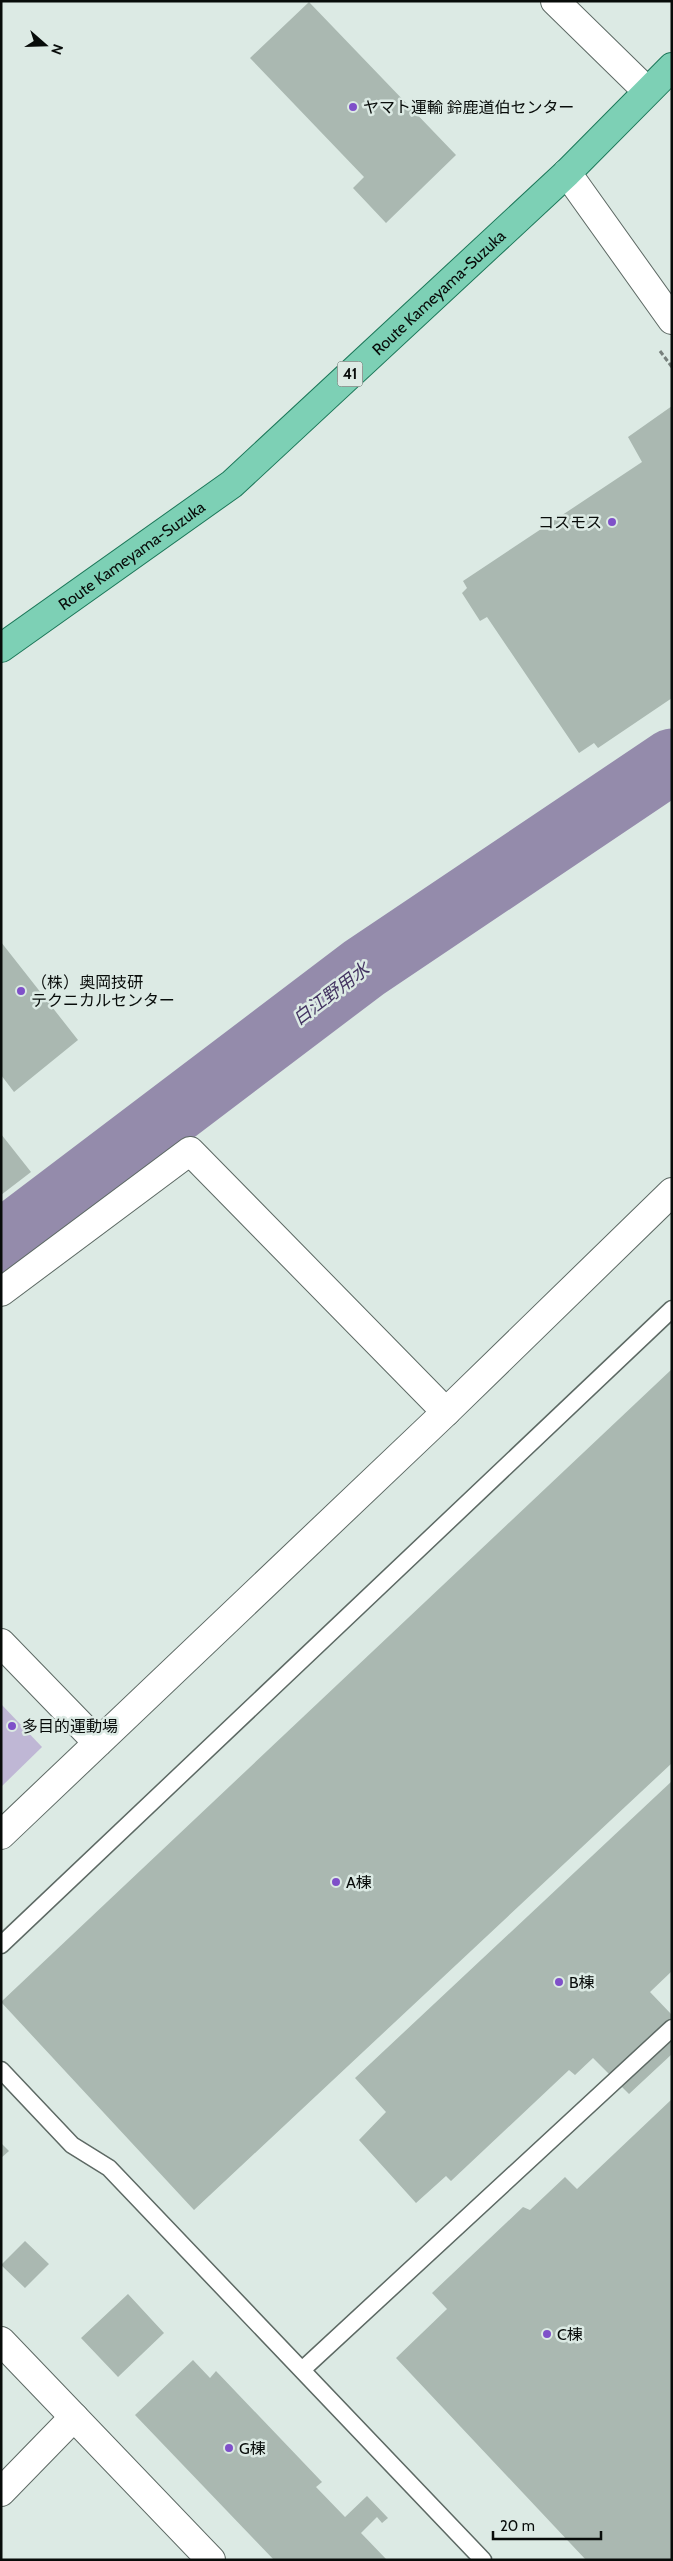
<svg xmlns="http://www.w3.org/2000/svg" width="673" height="2561" font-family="Cabin,'Noto Sans JP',sans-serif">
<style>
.green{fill:#bfb7d5}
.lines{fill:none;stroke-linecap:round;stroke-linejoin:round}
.river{stroke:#948bab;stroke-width:65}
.building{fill:#aab8b1}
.service-casing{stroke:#5d6964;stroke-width:19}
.minor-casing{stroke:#5d6964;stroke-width:30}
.tertiary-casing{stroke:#5d6964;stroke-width:30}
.primary-casing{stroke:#1c7759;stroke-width:30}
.path{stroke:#77807c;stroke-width:3;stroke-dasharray:5 2.5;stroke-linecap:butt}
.service{stroke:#fff;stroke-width:16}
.minor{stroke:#fff;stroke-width:28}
.tertiary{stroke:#fff;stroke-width:28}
.primary{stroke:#7dd0b5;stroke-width:28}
.poi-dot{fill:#7f50c9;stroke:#dceae4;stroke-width:2}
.labels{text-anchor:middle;stroke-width:5;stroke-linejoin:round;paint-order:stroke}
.shield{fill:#dceae4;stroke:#484f4b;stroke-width:1}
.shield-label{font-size:15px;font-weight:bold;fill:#080c0a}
.poi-label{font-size:16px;fill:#080c0a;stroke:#dceae4;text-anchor:start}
.street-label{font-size:16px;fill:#080c0a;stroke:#dceae4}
.water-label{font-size:18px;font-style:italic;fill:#433361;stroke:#dceae4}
</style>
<rect width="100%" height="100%" fill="#dceae4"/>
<path class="green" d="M 1,1704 L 42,1747 L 1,1787 Z"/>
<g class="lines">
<path class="river" d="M 1,1243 L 364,968 L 672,761"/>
</g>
<path class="building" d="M 309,2 L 456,155 L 386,223 L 353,188 L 364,177 L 250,58 Z
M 672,406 L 672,698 L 598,748 L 594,743 L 579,753 L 487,617 L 480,621 L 462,593 L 467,588 L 463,581 L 642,462 L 628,437 Z
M 1,942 L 78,1040 L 14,1092 L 1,1075 Z
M 1,1134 L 31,1172 L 1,1195 Z
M 672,1369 L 672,1763 L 194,2210 L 1,2002 Z
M 672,1781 L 672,1971 L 650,1992 L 672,2015 L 672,2054 L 629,2094 L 593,2058 L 575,2075 L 569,2070 L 451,2181 L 446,2176 L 416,2203 L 359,2140 L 386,2112 L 355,2078 Z
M 672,2099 L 672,2560 L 586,2560 L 396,2358 L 447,2309 L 432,2293 L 523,2207 L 530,2210 L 565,2177 L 577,2189 Z
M 1,2143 L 9,2151 L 1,2158 Z
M 25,2241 L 49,2264 L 25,2288 L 1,2265 Z
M 128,2294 L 164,2333 L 118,2377 L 81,2338 Z
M 193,2360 L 210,2378 L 216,2371 L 322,2482 L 316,2487 L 345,2517 L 367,2496 L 388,2518 L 382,2523 L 377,2517 L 361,2533 L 387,2560 L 274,2560 L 135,2415 Z"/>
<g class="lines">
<g class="service-casing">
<path id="service" d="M 1,1945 L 672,1309
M 1,2070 L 72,2145 L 109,2168 L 483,2560
M 302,2370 L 672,2028"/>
</g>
<g class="minor-casing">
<path id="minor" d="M 555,1 L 647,91
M 567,173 L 672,320
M 1,1292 L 190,1151 L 446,1412
M 1,2492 L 74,2417"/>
</g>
<g class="tertiary-casing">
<path id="tertiary" d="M 1,1643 L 98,1743
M 1,1835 L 446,1412 L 672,1192
M 1,2341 L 211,2560"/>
</g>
<g class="primary-casing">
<g id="primary">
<path id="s1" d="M 1,648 L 232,484 L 567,173 L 672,67"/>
</g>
</g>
<path class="path" d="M 660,351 L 672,367"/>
<use href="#service" class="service"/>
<use href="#minor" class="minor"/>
<use href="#tertiary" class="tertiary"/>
<use href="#primary" class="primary"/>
</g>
<g class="poi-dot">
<circle cx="353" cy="107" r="5"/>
<circle cx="612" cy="522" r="5"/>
<circle cx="21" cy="991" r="5"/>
<circle cx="12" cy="1726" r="5"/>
<circle cx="336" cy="1882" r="5"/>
<circle cx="559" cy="1982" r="5"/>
<circle cx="547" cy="2334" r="5"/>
<circle cx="229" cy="2448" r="5"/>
</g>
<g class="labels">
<rect class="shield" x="337.5" y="361.5" width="25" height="25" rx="4"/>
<g class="shield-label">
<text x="350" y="379">41</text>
</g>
<g class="poi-label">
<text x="363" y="113">ヤマト運輸 鈴鹿道伯センター</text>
<text x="602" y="528" text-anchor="end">コスモス</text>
<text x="31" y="988">（株）奥岡技研<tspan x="31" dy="18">テクニカルセンター</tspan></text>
<text x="22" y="1732">多目的運動場</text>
<text x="346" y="1888">A棟</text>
<text x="569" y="1988">B棟</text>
<text x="557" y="2340">C棟</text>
<text x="239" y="2454">G棟</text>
</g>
<g class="street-label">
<text dy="6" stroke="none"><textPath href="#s1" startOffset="565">Route Kameyama-Suzuka</textPath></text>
<text dy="6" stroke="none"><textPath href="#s1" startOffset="160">Route Kameyama-Suzuka</textPath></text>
</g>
<g class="water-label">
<text transform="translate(331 994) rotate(-37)" y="6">白江野用水</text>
</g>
</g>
<rect width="673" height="2561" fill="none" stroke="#080c0a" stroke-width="5"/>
<g transform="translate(45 45) rotate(110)" stroke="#dceae4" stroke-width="4" paint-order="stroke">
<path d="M0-4L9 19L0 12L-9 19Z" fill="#080c0a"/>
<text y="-8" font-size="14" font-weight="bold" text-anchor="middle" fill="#080c0a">N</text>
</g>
<path d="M493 2531v8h108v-8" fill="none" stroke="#080c0a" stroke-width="2.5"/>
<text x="500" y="2531" font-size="15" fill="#080c0a" stroke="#dceae4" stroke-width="4" paint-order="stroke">20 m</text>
</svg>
